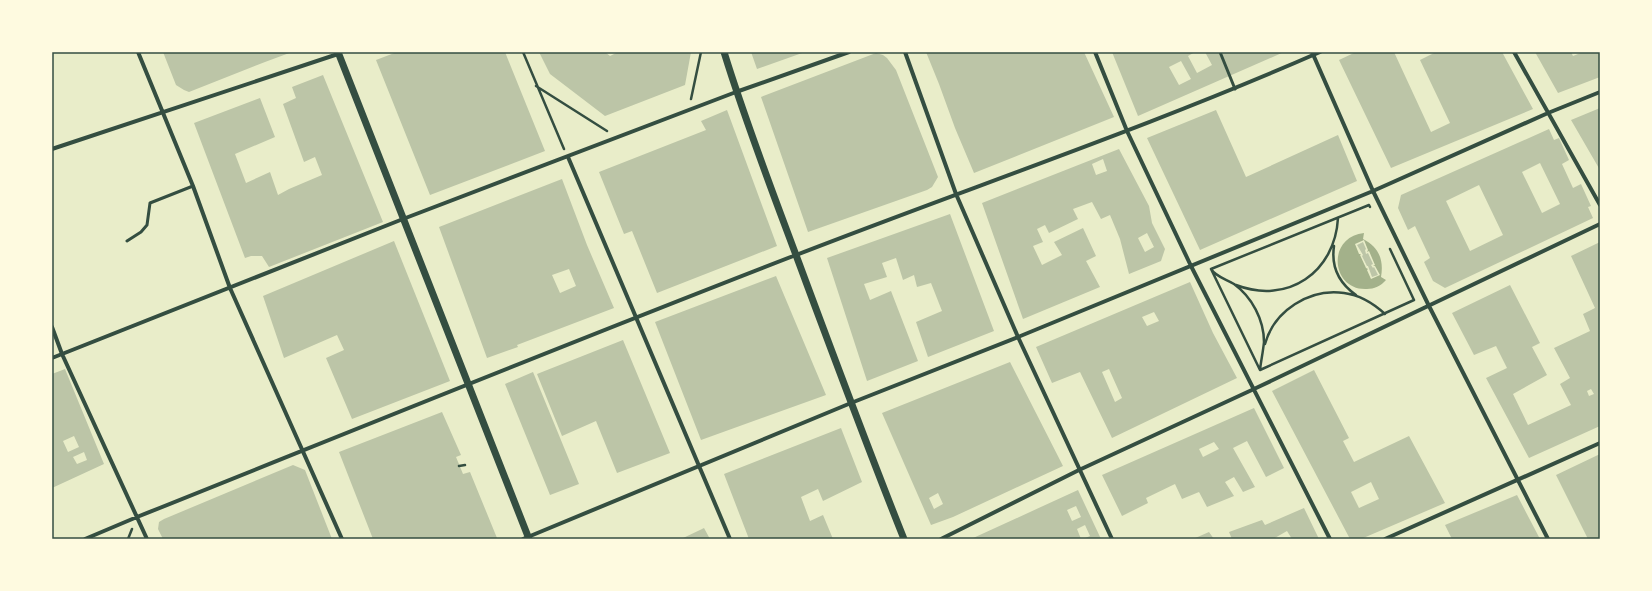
<svg xmlns="http://www.w3.org/2000/svg" width="1652" height="591" font-family="Commissioner,sans-serif">
<style>
.water{fill:#a3b18a;fill-rule:evenodd}
.building{fill:#bcc5a7;fill-rule:evenodd}
.lines{fill:none;stroke-linecap:round;stroke-linejoin:round}
.path{stroke:#344e41;stroke-width:2.5}
.service{stroke:#344e41;stroke-width:3}
.minor{stroke:#344e41;stroke-width:4}
.tertiary{stroke:#344e41;stroke-width:7}
.neatline{fill:none;stroke:#344e41;stroke-width:1.5}
</style>
<rect width="100%" height="100%" fill="#e9edc9"/>
<path class="water" d="M 1364,233 L 1363,239 C 1379,247 1384,260 1381,277 L 1386,280 C 1381,286 1374,289 1367,289 C 1331,291 1326,237 1364,233 ZM 1364,240 L 1368,250 L 1367,252 L 1369,251 L 1375,265 L 1373,265 L 1375,266 L 1380,275 L 1371,279 L 1367,270 L 1368,269 L 1366,268 L 1360,255 L 1361,254 L 1359,254 L 1355,244 Z"/>
<path class="building" d="M 163,52 L 292,52 L 265,62 L 189,92 L 184,90 L 176,85 Z
M 397,52 L 505,52 L 545,151 L 430,195 L 376,60 Z
M 539,52 L 605,52 L 610,56 L 618,52 L 691,52 L 685,85 L 605,116 L 550,74 Z
M 751,52 L 805,52 L 757,69 Z
M 926,52 L 1084,52 L 1114,117 L 974,173 L 955,128 L 939,84 Z
M 1112,52 L 1195,52 L 1188,56 L 1197,73 L 1212,65 L 1205,52 L 1284,52 L 1138,116 ZM 1181,61 L 1191,79 L 1179,85 L 1169,67 Z
M 1356,52 L 1394,52 L 1431,132 L 1450,123 L 1420,60 L 1436,52 L 1502,52 L 1533,109 L 1391,168 L 1339,60 Z
M 1535,52 L 1571,52 L 1573,56 L 1583,52 L 1600,52 L 1600,77 L 1558,93 Z
M 876,53 L 883,55 L 887,58 L 896,70 L 938,177 L 932,187 L 927,190 L 808,232 L 761,97 Z
M 323,75 L 383,222 L 269,267 L 262,256 L 251,256 L 245,258 L 194,123 L 260,98 L 275,137 L 235,154 L 246,183 L 270,172 L 278,195 L 289,189 L 322,175 L 315,157 L 304,162 L 283,104 L 296,98 L 292,87 Z
M 1600,108 L 1600,170 L 1571,120 Z
M 727,110 L 777,246 L 657,293 L 632,231 L 624,234 L 599,172 L 706,130 L 701,121 Z
M 1216,110 L 1246,177 L 1338,135 L 1357,181 L 1200,250 L 1147,138 Z
M 1549,129 L 1554,140 L 1559,138 L 1569,160 L 1562,164 L 1573,188 L 1581,184 L 1591,206 L 1588,207 L 1593,218 L 1445,288 L 1433,281 L 1424,262 L 1430,258 L 1415,226 L 1408,230 L 1398,208 L 1401,195 ZM 1540,163 L 1560,204 L 1542,213 L 1522,172 ZM 1479,185 L 1503,235 L 1470,251 L 1446,201 Z
M 1119,149 L 1149,206 L 1152,223 L 1165,249 L 1161,261 L 1129,274 L 1120,239 L 1110,215 L 1101,219 L 1092,202 L 1073,209 L 1078,219 L 1049,233 L 1045,225 L 1037,229 L 1043,242 L 1033,246 L 1042,265 L 1062,255 L 1054,242 L 1083,228 L 1096,256 L 1086,261 L 1100,287 L 1023,319 L 982,203 ZM 1103,159 L 1107,171 L 1096,175 L 1092,164 ZM 1147,233 L 1154,247 L 1145,252 L 1138,238 Z
M 562,179 L 587,245 L 614,308 L 517,345 L 518,347 L 487,358 L 439,227 ZM 569,269 L 576,286 L 560,293 L 552,275 Z
M 950,214 L 994,331 L 928,357 L 916,322 L 942,311 L 931,283 L 917,287 L 914,275 L 903,280 L 896,258 L 882,263 L 887,277 L 864,284 L 870,300 L 891,291 L 918,361 L 867,381 L 827,258 Z
M 394,241 L 450,381 L 352,419 L 326,358 L 344,350 L 337,335 L 284,358 L 263,296 Z
M 1363,242 L 1366,249 L 1365,250 L 1366,254 L 1368,253 L 1373,264 L 1371,265 L 1373,268 L 1374,267 L 1378,275 L 1372,277 L 1368,266 L 1367,266 L 1362,256 L 1363,255 L 1357,245 Z
M 1600,242 L 1600,426 L 1529,458 L 1486,378 L 1507,368 L 1496,346 L 1474,355 L 1452,313 L 1510,285 L 1540,343 L 1532,347 L 1547,375 L 1513,394 L 1528,425 L 1571,405 L 1560,384 L 1570,378 L 1554,348 L 1590,331 L 1583,314 L 1595,308 L 1571,256 ZM 1591,389 L 1594,394 L 1589,396 L 1587,391 Z
M 776,276 L 826,395 L 701,440 L 655,322 Z
M 1190,282 L 1213,333 L 1237,378 L 1112,438 L 1080,372 L 1052,383 L 1036,347 ZM 1154,312 L 1159,321 L 1147,326 L 1142,317 ZM 1109,369 L 1122,398 L 1115,402 L 1102,372 Z
M 623,340 L 670,453 L 617,473 L 596,421 L 562,436 L 537,374 Z
M 1010,362 L 1063,466 L 953,517 L 931,525 L 882,413 ZM 938,493 L 943,504 L 934,509 L 929,498 Z
M 65,369 L 104,464 L 52,488 L 52,451 L 53,450 L 52,448 L 52,374 ZM 74,436 L 79,447 L 68,452 L 63,441 ZM 84,452 L 87,460 L 77,464 L 73,457 Z
M 1314,370 L 1349,438 L 1343,441 L 1354,462 L 1409,436 L 1445,503 L 1361,539 L 1350,539 L 1272,391 ZM 1371,482 L 1379,499 L 1359,508 L 1351,492 Z
M 533,372 L 579,484 L 550,495 L 505,384 Z
M 1254,408 L 1284,468 L 1266,477 L 1247,441 L 1233,448 L 1255,487 L 1243,492 L 1234,477 L 1225,482 L 1234,496 L 1207,507 L 1199,492 L 1182,499 L 1175,484 L 1146,498 L 1148,503 L 1122,516 L 1102,475 ZM 1214,442 L 1219,449 L 1203,457 L 1199,449 Z
M 442,412 L 461,455 L 456,457 L 463,474 L 470,472 L 497,538 L 373,539 L 339,452 Z
M 841,428 L 862,482 L 823,501 L 818,489 L 801,497 L 810,521 L 823,515 L 833,539 L 749,539 L 724,474 Z
M 1600,454 L 1600,539 L 1588,539 L 1556,475 Z
M 293,465 L 305,470 L 332,539 L 163,539 L 158,529 L 159,522 L 164,519 Z
M 1078,490 L 1101,539 L 1083,539 L 1090,536 L 1085,525 L 1077,529 L 1081,539 L 971,539 ZM 1076,506 L 1081,517 L 1072,521 L 1067,510 Z
M 1517,495 L 1540,539 L 1452,539 L 1445,525 Z
M 1304,508 L 1319,539 L 1292,539 L 1287,531 L 1273,539 L 1232,539 L 1229,532 L 1262,520 L 1265,525 Z
M 704,528 L 710,539 L 681,539 L 700,530 Z
M 1209,532 L 1214,539 L 1193,539 Z"/>
<g class="lines">
<path class="path" d="M 523,52 L 564,149
M 536,86 L 607,131
M 691,99 L 701,52
M 1334,246 C 1331,266 1339,283 1356,295
M 1211,269 L 1369,205 L 1370,207
M 1211,269 C 1216,277 1226,279 1234,284 C 1252,297 1264,320 1264,342 C 1263,352 1261,361 1260,370 Z
M 1236,285 C 1288,305 1335,272 1338,218
M 1265,344 C 1274,311 1309,288 1344,293 C 1360,295 1373,303 1385,314
M 1260,370 L 1414,300 L 1390,249
M 459,466 L 465,465
M 128,539 L 132,529"/>
<path class="service" d="M 1220,52 L 1235,89
M 127,241 L 141,232 L 147,225 L 150,203 L 193,186"/>
<path class="minor" d="M 138,52 L 193,186 L 230,288 L 342,539
M 905,52 L 956,194 L 1018,337 L 1112,539
M 1095,52 L 1127,131 L 1191,266 L 1330,539
M 1312,52 L 1373,191 L 1429,306 L 1548,539
M 1514,52 L 1600,205
M 52,149 L 338,54
M 568,157 L 730,539
M 52,327 L 62,354 L 147,539
M 52,358 L 403,219 L 736,92 L 849,52
M 85,539 L 137,517 C 357,429 576,340 796,255 C 971,187 1149,127 1320,52
M 523,539 L 851,403 L 1018,337 L 1373,191 L 1548,113 L 1600,92
M 941,539 L 1079,470 L 1254,389 L 1600,224
M 1385,539 L 1600,443"/>
<path class="tertiary" d="M 338,52 L 529,539
M 724,52 C 748,130 778,206 806,282 C 838,368 870,454 904,539"/>
</g>
<rect width="1652" height="591" fill="none" stroke="#fefae0" stroke-width="106"/>
<rect x="53" y="53" width="1546" height="485" class="neatline"/>
</svg>
